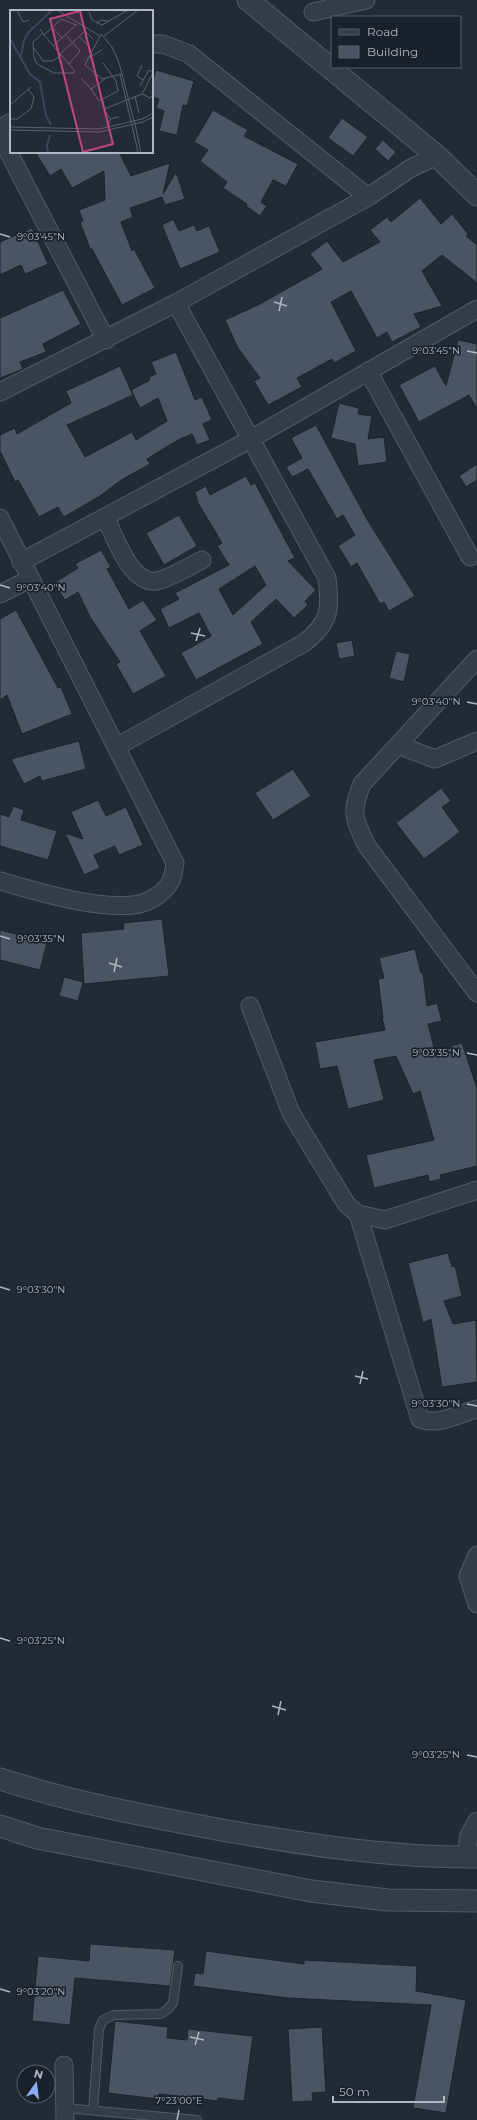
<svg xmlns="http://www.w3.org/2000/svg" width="477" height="2120" font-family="Montserrat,sans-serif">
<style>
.building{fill:#4a5462;stroke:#1d232d;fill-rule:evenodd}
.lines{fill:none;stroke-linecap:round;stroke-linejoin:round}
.service-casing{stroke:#535a64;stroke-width:10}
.minor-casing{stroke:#535a64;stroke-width:19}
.tertiary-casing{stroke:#535a64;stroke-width:23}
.service{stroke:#353c47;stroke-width:8}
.minor{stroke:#353c47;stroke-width:17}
.tertiary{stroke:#353c47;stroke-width:21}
.ticks{fill:none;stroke:#b0b7c3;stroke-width:1.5}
.inset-river{fill:none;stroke:#39475e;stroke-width:2}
.inset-road{fill:none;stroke:#5b626e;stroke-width:1}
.view{fill:#bd487a;fill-opacity:0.15;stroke:#bd487a;stroke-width:2}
.inset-edge{fill:none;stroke:#b0b7c3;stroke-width:2}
.ticks-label{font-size:10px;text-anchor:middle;fill:#b0b7c3;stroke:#1b212b;stroke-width:3.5;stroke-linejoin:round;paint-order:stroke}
</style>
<rect width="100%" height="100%" fill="#222a36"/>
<path class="building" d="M 156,70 L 194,81 L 187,106 L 183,105 L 177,135 L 159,131 L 164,111 L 156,108 L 159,99 L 152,97 L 152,84 Z
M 213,110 L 248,130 L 244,136 L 298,164 L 286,186 L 273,180 L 261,202 L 267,206 L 260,216 L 246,206 L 247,204 L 223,188 L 227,182 L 200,161 L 208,150 L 194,142 Z
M 342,118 L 368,137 L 353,156 L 328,138 Z
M 383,140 L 396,152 L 388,161 L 375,149 Z
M 35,152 L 119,152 L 131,176 L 170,163 L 163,194 L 176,172 L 185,199 L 165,205 L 162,197 L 130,208 L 133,217 L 121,222 L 132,251 L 134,249 L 155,288 L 122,305 L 92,249 L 90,249 L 80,222 L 83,221 L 79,210 L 105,200 L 104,171 L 72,188 L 61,169 L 50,176 Z
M 420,198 L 441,224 L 452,214 L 468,234 L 466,236 L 477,245 L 477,283 L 442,255 L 422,271 L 442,306 L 414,314 L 421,327 L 392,342 L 387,332 L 377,338 L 351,291 L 331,302 L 356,351 L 334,363 L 332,359 L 297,378 L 302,387 L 268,405 L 254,381 L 260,378 L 238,348 L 225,320 L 260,304 L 322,269 L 310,254 L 327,241 L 343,262 L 380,242 L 370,230 L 387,217 L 391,222 Z
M 173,219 L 179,231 L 194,225 L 197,231 L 209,226 L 220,252 L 180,269 L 162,225 Z
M 32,228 L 48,264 L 25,274 L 21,265 L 0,275 L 0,242 Z
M 63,290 L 81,324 L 43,344 L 46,352 L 20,362 L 23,369 L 0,378 L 0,318 Z
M 458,340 L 477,344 L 477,409 L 469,395 L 419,422 L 399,385 L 435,366 L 446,386 Z
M 176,352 L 195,400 L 202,397 L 212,420 L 203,424 L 210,440 L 197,445 L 192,434 L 178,440 L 147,459 L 150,464 L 121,480 L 100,496 L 64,517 L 58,507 L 39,517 L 18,480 L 15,482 L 0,451 L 0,435 L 15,428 L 17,434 L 71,403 L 66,391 L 120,366 L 133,395 L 67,425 L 85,457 L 132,432 L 136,440 L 167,421 L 158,398 L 140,408 L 131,390 L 150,380 L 149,377 L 156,374 L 151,362 Z
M 339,403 L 359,408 L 358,414 L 372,416 L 368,439 L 384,437 L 387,462 L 358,466 L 355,444 L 331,438 Z
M 316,425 L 368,521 L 415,596 L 389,611 L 384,602 L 380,604 L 357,563 L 351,567 L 338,546 L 355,535 L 343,515 L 337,519 L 308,469 L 292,477 L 286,467 L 302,458 L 291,438 Z
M 477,464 L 477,480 L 466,487 L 459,476 Z
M 246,476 L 251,485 L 255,483 L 295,558 L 288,561 L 316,590 L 305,601 L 308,605 L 294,618 L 276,599 L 251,622 L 263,644 L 196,680 L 181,653 L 211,636 L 199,613 L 169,628 L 160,609 L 179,599 L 175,593 L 229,565 L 217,546 L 222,543 L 198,503 L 195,492 L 206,486 L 210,495 ZM 255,566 L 266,585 L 233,615 L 219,589 Z
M 179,515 L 197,546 L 164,565 L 146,533 Z
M 101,550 L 111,567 L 107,569 L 129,609 L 143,600 L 157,620 L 140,631 L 166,676 L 133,694 L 116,664 L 120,662 L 90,617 L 78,592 L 65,600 L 54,583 L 78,568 L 75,564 Z
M 16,610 L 58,688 L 61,687 L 72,714 L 22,734 L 7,695 L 0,700 L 0,619 Z
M 352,640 L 355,656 L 339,659 L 336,643 Z
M 396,651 L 410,654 L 404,682 L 389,678 Z
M 79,741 L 86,769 L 42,781 L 40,776 L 24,784 L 11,759 Z
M 293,769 L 311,796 L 273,820 L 255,793 Z
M 441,788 L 451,801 L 442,807 L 460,832 L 424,859 L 396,823 Z
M 98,800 L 106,816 L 126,807 L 143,845 L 119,855 L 115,846 L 94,855 L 100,868 L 84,875 L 65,833 L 83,839 L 71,812 Z
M 13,806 L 24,810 L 21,820 L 57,831 L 48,860 L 0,846 L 0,814 L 9,817 Z
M 162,919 L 169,976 L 84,984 L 81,933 L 124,929 L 123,923 Z
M 0,930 L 47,942 L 40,970 L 0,960 Z
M 415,949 L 421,973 L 423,973 L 427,1006 L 437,1003 L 442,1021 L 428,1024 L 435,1051 L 462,1043 L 477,1088 L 477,1166 L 440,1175 L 441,1179 L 429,1182 L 428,1175 L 374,1188 L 366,1155 L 434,1140 L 420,1091 L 413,1094 L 396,1056 L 374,1060 L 384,1100 L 348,1109 L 337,1066 L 320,1069 L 315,1042 L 385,1030 L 382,1018 L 383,1018 L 378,979 L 384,978 L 379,958 Z
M 64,977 L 83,982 L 78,1001 L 59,996 Z
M 448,1253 L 452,1267 L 455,1266 L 462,1296 L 444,1301 L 453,1324 L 476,1320 L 477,1382 L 442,1387 L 431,1319 L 423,1323 L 408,1263 Z
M 90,1944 L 175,1950 L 170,1986 L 75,1978 L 70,2025 L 32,2021 L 38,1956 L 89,1961 Z
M 206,1951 L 304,1964 L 304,1960 L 417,1966 L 416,1991 L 466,2000 L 446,2113 L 413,2108 L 431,2005 L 288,1998 L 193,1986 L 195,1973 L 203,1974 Z
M 115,2021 L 168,2027 L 167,2038 L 187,2040 L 188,2029 L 253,2036 L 244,2101 L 218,2098 L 218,2101 L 159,2094 L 158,2099 L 108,2093 Z
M 322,2027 L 326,2092 L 312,2093 L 313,2101 L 292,2102 L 288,2029 Z"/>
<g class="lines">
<g class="service-casing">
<path id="service" d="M 65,2108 L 197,2120
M 93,2110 L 99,2029 L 103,2020 L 114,2015 L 160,2014 L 168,2009 L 173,2003 L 178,1966"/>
</g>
<g class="minor-casing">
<path id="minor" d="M 313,12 L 366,0
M 152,44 L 163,44 L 189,54 L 368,197
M 0,129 L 11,122
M 0,136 L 106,340
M 368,371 L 470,557
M 0,392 L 176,303 L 368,197 L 411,168 L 437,156
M 105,517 C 115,536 130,585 157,581 C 167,579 191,566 202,560
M 0,518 L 175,863 C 174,870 173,879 169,884 C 162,895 146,904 133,905 C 93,909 39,892 0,881
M 21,562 L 251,439 L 477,309
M 0,594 L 30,579
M 477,659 L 362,784 C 350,813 354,819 367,846 L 477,993
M 398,745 L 435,759 L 477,741
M 116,747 L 304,643 C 330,623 331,609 327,578 L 176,303
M 250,1006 L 291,1113 L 347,1205 L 358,1214 L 385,1220 L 477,1190
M 358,1214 L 420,1419 C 439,1426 458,1414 477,1409
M 477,1555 L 468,1576 L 477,1604
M 466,1857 L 469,1835 L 477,1821
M 64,2065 L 65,2120"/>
</g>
<g class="tertiary-casing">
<path id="tertiary" d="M 248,0 L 437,156 L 477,195
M 0,1779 C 74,1803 151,1817 227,1831 C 310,1845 393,1858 477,1857
M 0,1826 L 37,1838 L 311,1891 L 388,1900 L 477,1901"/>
</g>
<use href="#service" class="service"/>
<use href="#minor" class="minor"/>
<use href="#tertiary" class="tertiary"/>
</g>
<path class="ticks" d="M 0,234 L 10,237M 274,302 L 287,306M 279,311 L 282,297M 467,351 L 477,353M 0,585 L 10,588M 191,633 L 205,636M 196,641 L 200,628M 467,702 L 477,704M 0,936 L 10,939M 109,963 L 122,967M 114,972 L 117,958M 467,1053 L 477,1055M 0,1287 L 10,1290M 355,1376 L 368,1379M 360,1384 L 363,1371M 467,1404 L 477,1406M 0,1638 L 10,1641M 272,1706 L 286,1710M 278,1715 L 281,1701M 467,1755 L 477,1757M 0,1989 L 10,1992M 190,2037 L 204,2040M 195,2045 L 199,2032M 177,2120 L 179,2110"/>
<g transform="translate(10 10)">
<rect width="143" height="143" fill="#222a36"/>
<path class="inset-river" d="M 0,29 L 20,64 L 30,72 L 36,106 L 41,115M 11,46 L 14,30 L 19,22 L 42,0M 38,143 L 37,135 L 40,125"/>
<path class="inset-road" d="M 7,0 L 13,12 L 19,10M 47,0 L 90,26M 70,0 L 84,0M 103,0 L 117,1M 79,2 L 82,10 L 92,15 L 118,0M 86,13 L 91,10 L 98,11M 42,17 L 52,28M 30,19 L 33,23 L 34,25 L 64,60 L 64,63 L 44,63 L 27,54 L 24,47 L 23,32 L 33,23M 34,25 L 51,9 L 66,15M 56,25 L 70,41 L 59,54M 69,26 L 78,36M 94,26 L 128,0M 43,36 L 67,14M 24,38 L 33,51 L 43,51 L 51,45M 50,44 L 75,21 L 83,29M 77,49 L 92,40M 132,55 L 127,66 L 133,70M 110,64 L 128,142M 112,64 L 92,69 L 75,55 L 91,24 L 102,37 L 108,50 L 112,64 L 124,111 L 125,114 L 131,143M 71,68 L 81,79 L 95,69M 130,76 L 139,60 L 143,62M 81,79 L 89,91 L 108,81 L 106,71 L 93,53M 132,84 L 140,88 L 143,85M 125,87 L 129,103M 0,95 L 21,77M 0,109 L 7,109 L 21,99 L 24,87 L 18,79M 100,109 L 94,99 L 132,84 L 143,63M 0,117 L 89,119 L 132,109 L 143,103M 98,118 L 100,109 L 109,107M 0,120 L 89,122 L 133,112 L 143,107"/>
<path class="view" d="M 70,1 L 103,134 L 73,142 L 40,9 Z"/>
<rect width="143" height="143" class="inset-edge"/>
</g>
<g class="ticks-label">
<text x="41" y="240">9°03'45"N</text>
<text x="436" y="354">9°03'45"N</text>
<text x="41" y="591">9°03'40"N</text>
<text x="436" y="705">9°03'40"N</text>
<text x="41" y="942">9°03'35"N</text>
<text x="436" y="1056">9°03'35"N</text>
<text x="41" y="1293">9°03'30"N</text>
<text x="436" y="1407">9°03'30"N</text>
<text x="41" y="1644">9°03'25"N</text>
<text x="436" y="1758">9°03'25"N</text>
<text x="41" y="1995">9°03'20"N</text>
<text x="179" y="2104">7°23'00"E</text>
</g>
<rect x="331" y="16" width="130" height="52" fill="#1b212b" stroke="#575d68"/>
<rect x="339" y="29" width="20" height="6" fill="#353c47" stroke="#575d68"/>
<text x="367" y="36" font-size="12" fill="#b0b7c3">Road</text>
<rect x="339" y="46" width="20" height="12" fill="#4a5462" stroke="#575d68"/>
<text x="367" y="56" font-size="12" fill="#b0b7c3">Building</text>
<g transform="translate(36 2084) rotate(14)"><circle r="19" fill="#1b212b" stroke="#575d68"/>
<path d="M0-3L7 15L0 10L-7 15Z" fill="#89aeef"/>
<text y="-6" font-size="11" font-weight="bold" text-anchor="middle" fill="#b0b7c3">N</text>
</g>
<path d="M333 2096v6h111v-6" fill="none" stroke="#b0b7c3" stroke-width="2"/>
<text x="339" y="2096" font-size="12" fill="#b0b7c3" stroke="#1b212b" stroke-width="3" paint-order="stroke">50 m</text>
</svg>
